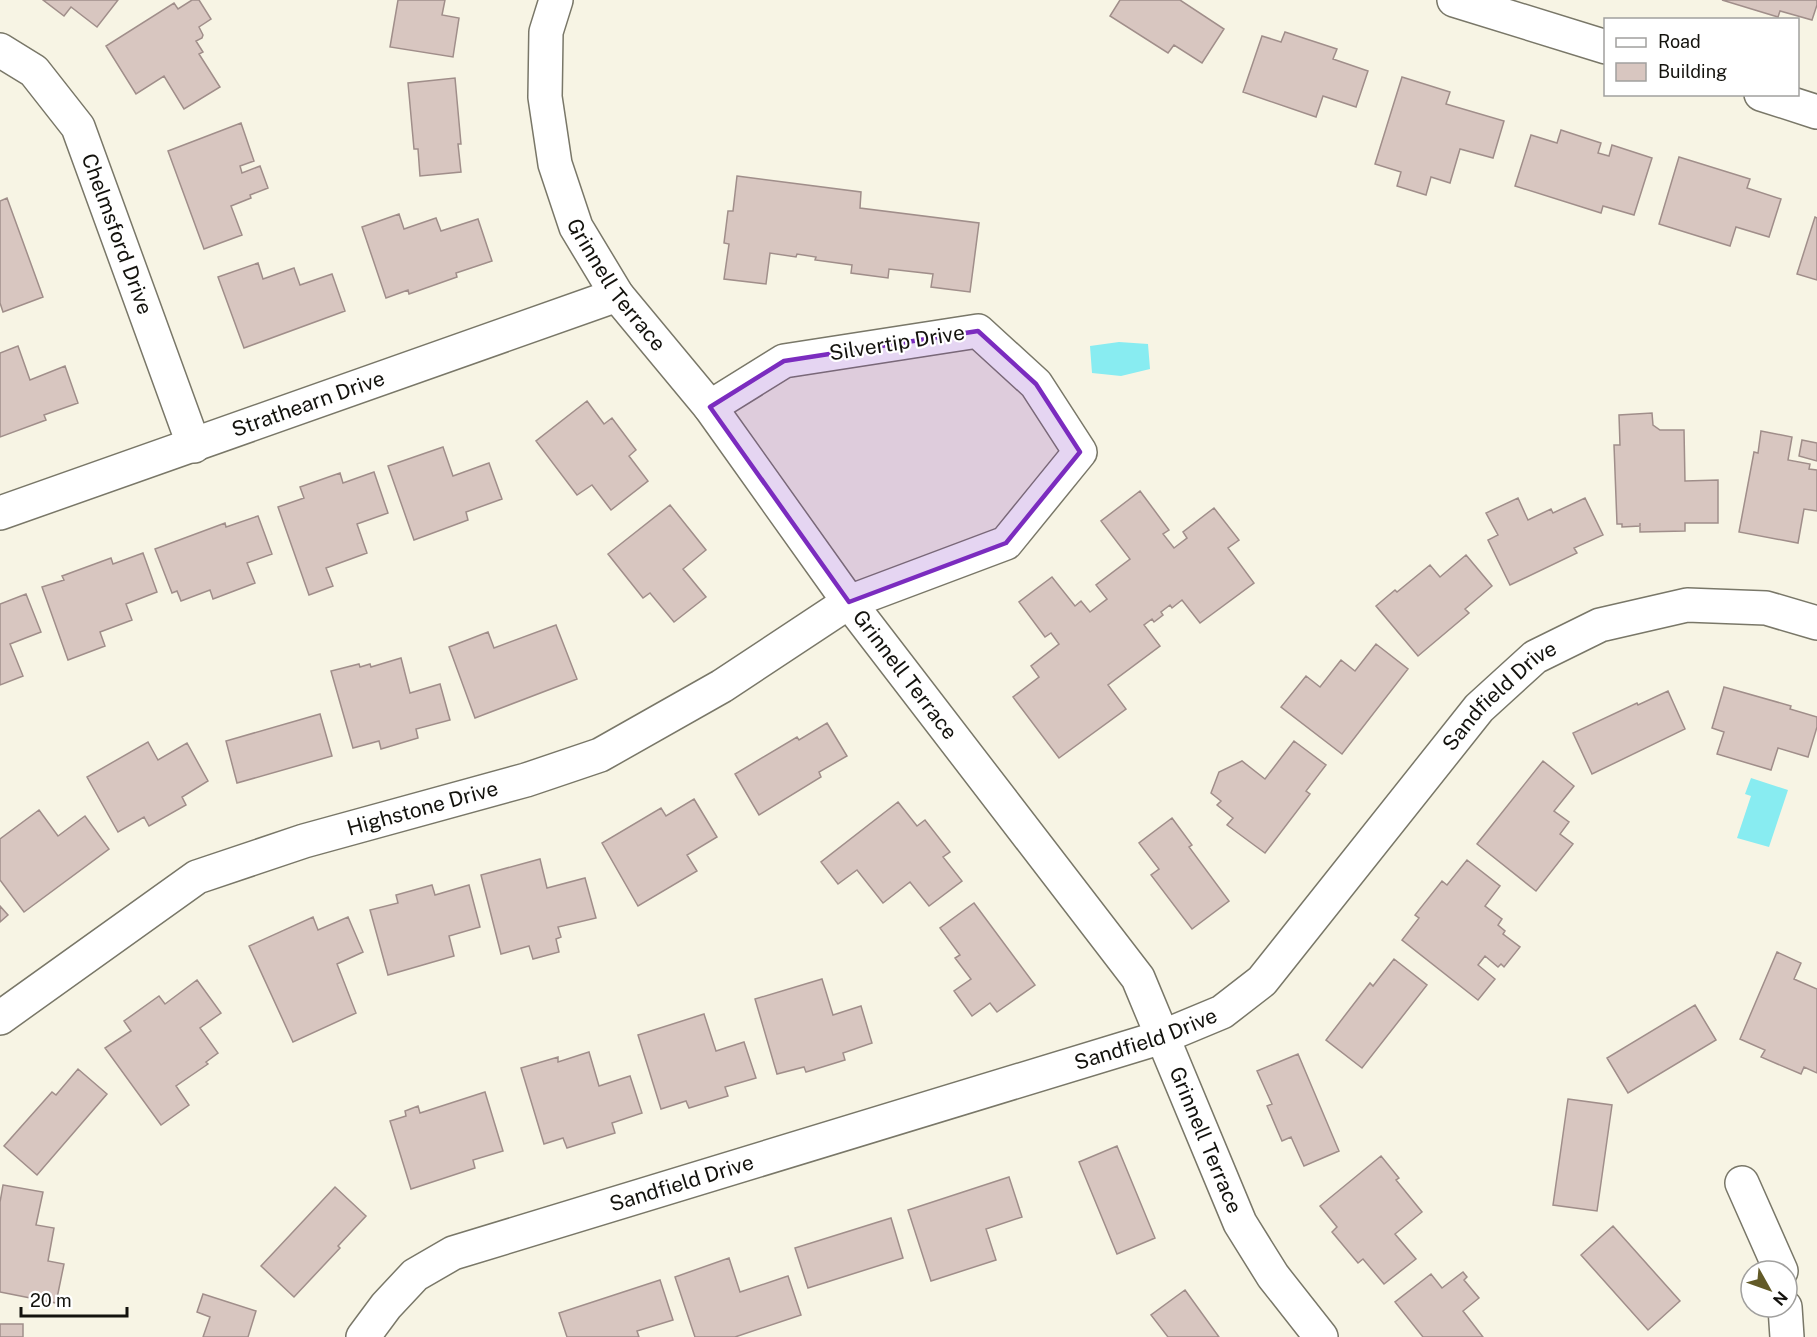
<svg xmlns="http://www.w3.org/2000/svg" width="1817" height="1337" font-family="'Public Sans',sans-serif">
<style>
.water{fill:#88ecf1}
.building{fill:#d8c6c0;stroke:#a08e8a;stroke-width:1.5}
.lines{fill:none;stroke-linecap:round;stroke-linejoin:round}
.street-casing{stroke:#797768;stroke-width:36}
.street{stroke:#fff;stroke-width:33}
.marked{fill:#7b2cbf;fill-opacity:0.2;stroke:#7b2cbf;stroke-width:4.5;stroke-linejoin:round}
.labels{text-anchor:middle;stroke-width:4.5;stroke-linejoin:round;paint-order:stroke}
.street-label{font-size:21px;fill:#13120d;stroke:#fff}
</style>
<rect width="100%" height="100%" fill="#f7f4e4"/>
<path class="water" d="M 1119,342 L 1148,344 L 1150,369 L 1121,376 L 1092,373 L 1090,346 Z
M 1751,778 L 1788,790 L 1769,847 L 1737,838 L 1751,796 L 1745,794 Z"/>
<path class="building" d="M 43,0 L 118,0 L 97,27 L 71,7 L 64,16 Z
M 192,0 L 199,0 L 211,19 L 199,27 L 203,35 L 202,38 L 196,41 L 203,52 L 199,54 L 220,87 L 184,109 L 164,76 L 136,94 L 106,46 L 174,3 L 178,9 Z
M 398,0 L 445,0 L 442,15 L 459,18 L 453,57 L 390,47 Z
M 1120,0 L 1180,0 L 1224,29 L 1202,63 L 1174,45 L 1168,53 L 1110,16 Z
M 1722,0 L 1817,0 L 1817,5 L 1812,20 L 1780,11 L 1778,17 Z
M 1285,32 L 1337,49 L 1333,59 L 1368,71 L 1356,107 L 1323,96 L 1316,117 L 1243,92 L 1262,36 L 1281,42 Z
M 1402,77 L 1450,92 L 1446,104 L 1504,121 L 1493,158 L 1460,149 L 1450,183 L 1431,177 L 1426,195 L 1397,186 L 1401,172 L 1375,164 Z
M 455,78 L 461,144 L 458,144 L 461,172 L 420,176 L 418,149 L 414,149 L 408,83 Z
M 241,123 L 254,161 L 240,166 L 242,173 L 260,166 L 268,188 L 250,195 L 251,198 L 231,206 L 242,235 L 204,249 L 168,151 Z
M 1561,130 L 1601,143 L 1598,153 L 1609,156 L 1612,145 L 1652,158 L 1634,215 L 1603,206 L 1601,213 L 1515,186 L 1531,135 L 1557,143 Z
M 1679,157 L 1750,179 L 1747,188 L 1781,199 L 1769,237 L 1736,227 L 1730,246 L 1659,224 Z
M 737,176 L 861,192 L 860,208 L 979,223 L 970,292 L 931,287 L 933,274 L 889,269 L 888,278 L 851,273 L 852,265 L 815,260 L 816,257 L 797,254 L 796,257 L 770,253 L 766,284 L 724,279 L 729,244 L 724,243 L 728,211 L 733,211 Z
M 7,198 L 43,297 L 3,312 L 0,303 L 0,201 Z
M 399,214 L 404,229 L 436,218 L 441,231 L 478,219 L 492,261 L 456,273 L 457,277 L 409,294 L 408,290 L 386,298 L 362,227 Z
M 1815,217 L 1817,218 L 1817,280 L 1797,274 Z
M 258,263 L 263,279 L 294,268 L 300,285 L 332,274 L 345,311 L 244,348 L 218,277 Z
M 18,346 L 30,380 L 65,366 L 78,403 L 44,415 L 46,420 L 0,437 L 0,353 Z
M 587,401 L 604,424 L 612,418 L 636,450 L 629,456 L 648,481 L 611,510 L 592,485 L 577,495 L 536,441 Z
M 1652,413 L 1653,425 L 1660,430 L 1684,430 L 1685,481 L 1718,480 L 1718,523 L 1685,523 L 1685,531 L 1640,532 L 1640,523 L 1640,526 L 1622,527 L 1622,524 L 1617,524 L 1614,445 L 1620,445 L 1619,415 Z
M 1761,431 L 1792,437 L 1788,460 L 1810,464 L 1809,469 L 1817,470 L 1817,511 L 1804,509 L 1798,543 L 1739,532 L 1754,452 L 1758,453 Z
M 1802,440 L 1817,443 L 1817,461 L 1799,456 Z
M 443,447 L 453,476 L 489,463 L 502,499 L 466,512 L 468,520 L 414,540 L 388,466 Z
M 374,472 L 388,513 L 357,524 L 367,553 L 326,568 L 333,586 L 309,595 L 278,507 L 304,498 L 300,487 L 340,473 L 343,483 Z
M 1140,491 L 1169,530 L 1163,534 L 1174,548 L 1187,538 L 1183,532 L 1214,508 L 1239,540 L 1228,548 L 1254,583 L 1200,623 L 1182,600 L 1172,608 L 1170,605 L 1161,612 L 1163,615 L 1154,622 L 1152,619 L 1144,625 L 1160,646 L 1108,685 L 1126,709 L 1059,758 L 1013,697 L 1039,677 L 1031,666 L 1059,644 L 1051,633 L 1045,637 L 1019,602 L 1052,577 L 1075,606 L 1081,601 L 1090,612 L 1107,599 L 1096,585 L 1130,559 L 1101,521 Z
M 1518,498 L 1528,520 L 1551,509 L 1553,513 L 1585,498 L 1603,535 L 1574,548 L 1577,553 L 1510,585 L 1488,540 L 1498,535 L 1486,513 Z
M 670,505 L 706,550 L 683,569 L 706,597 L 674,622 L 650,593 L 643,598 L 608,554 Z
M 258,516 L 272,554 L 247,563 L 255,583 L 213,599 L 210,590 L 181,601 L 177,591 L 172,593 L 155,549 L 225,523 L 226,527 Z
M 143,553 L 157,592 L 126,604 L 132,620 L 100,632 L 105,646 L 68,660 L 42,587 L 64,580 L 62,576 L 111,558 L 113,564 Z
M 1466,555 L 1492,586 L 1465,609 L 1469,613 L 1418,656 L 1376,606 L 1395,590 L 1397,592 L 1430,565 L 1440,577 Z
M 26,594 L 41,632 L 10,644 L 23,676 L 0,685 L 0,604 Z
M 556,625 L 577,679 L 475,718 L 449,647 L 488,632 L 494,648 Z
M 1376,644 L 1408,669 L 1342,754 L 1281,707 L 1306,676 L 1320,687 L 1341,660 L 1355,671 Z
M 401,658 L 410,693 L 440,684 L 450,720 L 416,729 L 418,738 L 381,749 L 379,741 L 353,748 L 331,671 L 359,664 L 360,667 L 370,664 L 371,667 Z
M 1724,687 L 1791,706 L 1790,709 L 1817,717 L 1817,727 L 1808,757 L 1778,748 L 1771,770 L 1717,754 L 1724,732 L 1712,728 Z
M 1668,691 L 1685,729 L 1592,774 L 1573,733 L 1637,703 L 1638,705 Z
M 320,714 L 332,756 L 237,783 L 226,741 Z
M 827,723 L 847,756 L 819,772 L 821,777 L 759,815 L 735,774 L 797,737 L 799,740 Z
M 1294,741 L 1326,765 L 1306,791 L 1310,794 L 1265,853 L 1227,825 L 1233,818 L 1217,805 L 1221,801 L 1211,793 L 1219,772 L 1242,761 L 1265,779 Z
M 148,742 L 158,760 L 187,743 L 208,781 L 182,797 L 186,805 L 149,826 L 144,817 L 118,832 L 87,777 Z
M 1543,761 L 1574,786 L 1554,811 L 1569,822 L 1560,834 L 1573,844 L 1536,891 L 1477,844 Z
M 694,799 L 717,837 L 687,855 L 697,871 L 638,906 L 602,843 L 661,808 L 666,816 Z
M 898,802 L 917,826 L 925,820 L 950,852 L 943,857 L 962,881 L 929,906 L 910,882 L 883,903 L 857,870 L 838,884 L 821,862 Z
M 39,810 L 58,836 L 85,816 L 109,849 L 24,912 L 0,880 L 0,839 Z
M 1172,818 L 1192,845 L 1189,847 L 1229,901 L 1192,929 L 1151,875 L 1159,869 L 1139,843 Z
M 540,859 L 547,888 L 585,878 L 596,918 L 558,927 L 561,937 L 556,939 L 559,952 L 533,959 L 529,946 L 501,954 L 481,875 Z
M 1467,860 L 1500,886 L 1485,906 L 1502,919 L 1498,925 L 1505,931 L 1503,934 L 1520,947 L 1504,967 L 1501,964 L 1498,967 L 1485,956 L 1478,965 L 1495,979 L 1478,1000 L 1402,940 L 1419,918 L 1415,915 L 1442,881 L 1447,885 Z
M 432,885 L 435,895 L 469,885 L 480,927 L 449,936 L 454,956 L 388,975 L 370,910 L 398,903 L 396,895 Z
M 974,903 L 1035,985 L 997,1012 L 990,1003 L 972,1016 L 954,991 L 971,979 L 955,958 L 960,955 L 940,928 Z
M 0,906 L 8,915 L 0,922 Z
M 313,917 L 318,930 L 348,917 L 363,952 L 337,964 L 356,1013 L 293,1042 L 249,946 Z
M 1777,952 L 1801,963 L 1794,979 L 1817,989 L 1817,1073 L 1804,1067 L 1801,1074 L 1761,1057 L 1765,1050 L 1740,1039 Z
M 1394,959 L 1427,985 L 1362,1068 L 1326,1040 L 1370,983 L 1373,986 Z
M 822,979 L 833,1015 L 861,1006 L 872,1043 L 843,1053 L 845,1060 L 806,1072 L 804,1067 L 777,1074 L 755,999 Z
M 197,980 L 221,1013 L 200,1028 L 218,1053 L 206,1062 L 208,1064 L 176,1086 L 189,1105 L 161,1125 L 105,1048 L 131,1031 L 124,1021 L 159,996 L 165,1004 Z
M 1695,1005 L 1716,1040 L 1628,1093 L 1607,1058 Z
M 704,1014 L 716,1051 L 744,1042 L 756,1078 L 725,1087 L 728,1096 L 689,1108 L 686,1101 L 661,1109 L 638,1035 Z
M 589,1052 L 599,1086 L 630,1076 L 642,1113 L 612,1123 L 615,1133 L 567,1148 L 563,1138 L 544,1144 L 521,1068 L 558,1057 L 558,1062 Z
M 1298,1054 L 1339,1151 L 1304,1166 L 1291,1137 L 1282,1141 L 1267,1106 L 1272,1104 L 1257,1071 Z
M 78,1069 L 107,1094 L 37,1175 L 4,1146 L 52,1092 L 56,1095 Z
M 485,1092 L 503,1151 L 473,1160 L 475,1168 L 411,1189 L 390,1121 L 406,1116 L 405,1111 L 418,1106 L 420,1113 Z
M 1568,1099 L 1612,1105 L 1597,1211 L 1553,1205 Z
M 1117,1146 L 1155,1238 L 1117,1254 L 1079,1162 Z
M 1381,1156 L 1399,1178 L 1396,1180 L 1422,1212 L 1395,1234 L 1416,1259 L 1384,1284 L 1363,1259 L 1358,1263 L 1332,1232 L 1337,1227 L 1320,1206 Z
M 1009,1177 L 1022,1217 L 986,1229 L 996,1260 L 931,1281 L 908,1210 Z
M 3,1185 L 43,1192 L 36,1225 L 54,1228 L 48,1261 L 64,1264 L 56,1303 L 0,1292 L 0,1202 Z
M 335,1187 L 366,1216 L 338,1246 L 340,1248 L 294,1297 L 261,1266 Z
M 891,1218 L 903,1258 L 808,1288 L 795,1248 Z
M 1613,1226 L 1680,1301 L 1648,1330 L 1581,1255 Z
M 729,1258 L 740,1292 L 788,1276 L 801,1315 L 735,1337 L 695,1337 L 675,1277 Z
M 1463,1272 L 1467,1277 L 1464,1280 L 1479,1298 L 1463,1311 L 1483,1337 L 1423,1337 L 1395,1302 L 1431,1274 L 1442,1288 Z
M 660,1280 L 673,1320 L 637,1331 L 639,1337 L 567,1337 L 559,1313 Z
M 1185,1290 L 1219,1337 L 1168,1337 L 1151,1315 Z
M 203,1294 L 256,1311 L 248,1337 L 203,1337 L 210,1317 L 197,1312 Z
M 0,1324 L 23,1324 L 23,1337 L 0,1337 Z"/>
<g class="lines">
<g class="street-casing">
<g id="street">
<path id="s1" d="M 556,0 L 546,32 L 545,97 L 555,164 L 576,227 L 617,295 L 710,407 L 849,602 L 1138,978 L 1240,1223 L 1273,1276 L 1321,1337"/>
<path d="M 1454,0 L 1606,47"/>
<path id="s2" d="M 0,50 L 34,71 L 78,127 L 194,446"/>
<path d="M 1761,94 L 1817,112"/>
<path id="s3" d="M 0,513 L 617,295"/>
<path id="s4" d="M 0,1018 L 197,877 L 304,841 L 526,780 L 600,755 L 722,686 L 849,602 L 1006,543 L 1080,452 L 1036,384 L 978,331 L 784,361 L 710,407"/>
<path d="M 1742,1183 L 1781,1271"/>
<path d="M 1785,1307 L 1787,1337"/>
<path id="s5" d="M 363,1337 L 386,1306 L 415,1275 L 453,1253 L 1162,1037 L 1222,1012 L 1262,981 L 1479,708 L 1535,657 L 1600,625 L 1687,605 L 1766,608 L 1817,623"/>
</g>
</g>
<use href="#street" class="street"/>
</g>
<path class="marked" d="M 978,331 L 1036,384 L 1080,452 L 1006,543 L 849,602 L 710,407 L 784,361 Z"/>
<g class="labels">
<g class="street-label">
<text dy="7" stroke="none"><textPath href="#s2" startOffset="225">Chelmsford Drive</textPath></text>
<text dy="7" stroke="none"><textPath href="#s1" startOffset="303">Grinnell Terrace</textPath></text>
<text transform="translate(897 343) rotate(-9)" y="7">Silvertip Drive</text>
<text dy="7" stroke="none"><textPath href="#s3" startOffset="327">Strathearn Drive</textPath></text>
<text dy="7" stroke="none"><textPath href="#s1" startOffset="789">Grinnell Terrace</textPath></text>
<text dy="7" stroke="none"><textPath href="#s5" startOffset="1354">Sandfield Drive</textPath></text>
<text dy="7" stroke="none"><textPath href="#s4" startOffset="478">Highstone Drive</textPath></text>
<text dy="7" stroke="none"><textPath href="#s5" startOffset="850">Sandfield Drive</textPath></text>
<text dy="7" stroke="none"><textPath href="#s1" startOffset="1347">Grinnell Terrace</textPath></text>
<text dy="7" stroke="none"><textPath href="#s5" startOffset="364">Sandfield Drive</textPath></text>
</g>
</g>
<rect x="1604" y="18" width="195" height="78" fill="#ffffff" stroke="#a1a09e" stroke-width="1.5"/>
<rect x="1616" y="38" width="30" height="9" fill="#ffffff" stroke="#a1a09e" stroke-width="1.5"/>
<text x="1658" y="48" font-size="18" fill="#13120d">Road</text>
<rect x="1616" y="63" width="30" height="18" fill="#d8c6c0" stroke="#a1a09e" stroke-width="1.5"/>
<text x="1658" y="78" font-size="18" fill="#13120d">Building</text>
<g transform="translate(1769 1289) rotate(130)"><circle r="28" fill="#ffffff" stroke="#a1a09e" stroke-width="1.5"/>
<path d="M0-4.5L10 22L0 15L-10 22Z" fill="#625a27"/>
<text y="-9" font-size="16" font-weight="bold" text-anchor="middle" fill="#13120d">N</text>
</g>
<path d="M21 1307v9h106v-9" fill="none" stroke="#13120d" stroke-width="3"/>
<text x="30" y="1307" font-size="18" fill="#13120d" stroke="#ffffff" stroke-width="4.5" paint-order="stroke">20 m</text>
</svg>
